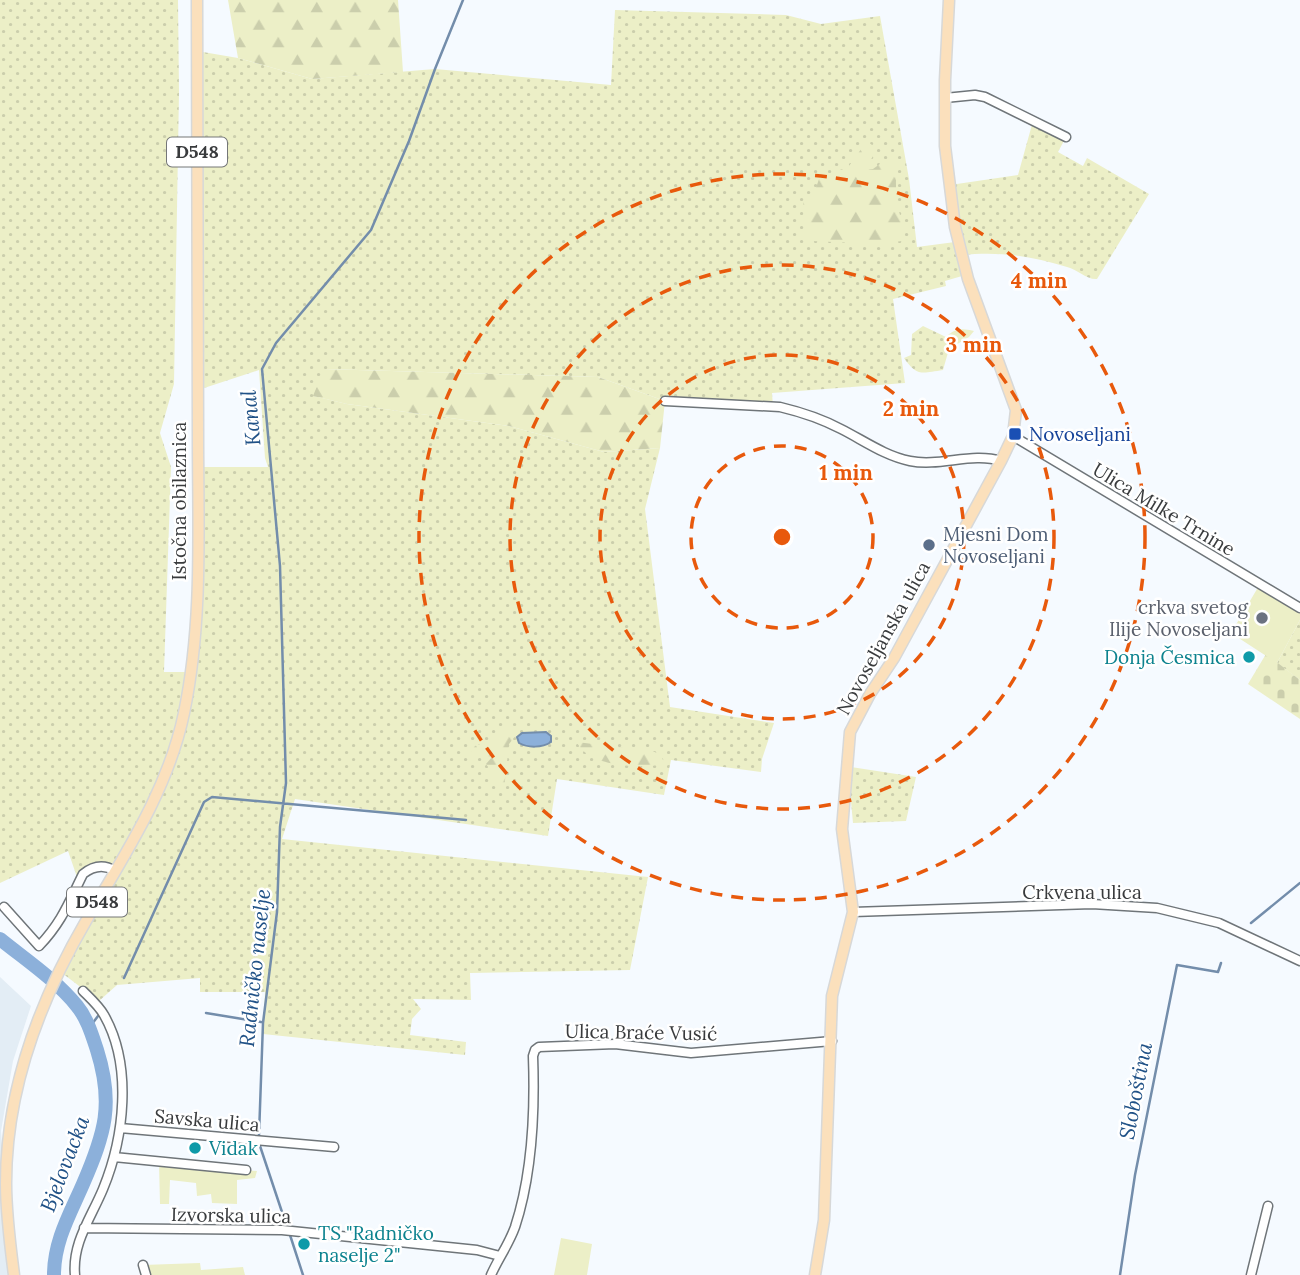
<svg xmlns="http://www.w3.org/2000/svg" width="1300" height="1275" font-family="Lora,serif">
<style>
.built{fill:#e3edf5}
.grass{fill:url(#grass-dots)}
.forest{fill:url(#forest-firs)}
.cemetery{fill:url(#cemetery-stones)}
.green{fill:#ecefc7}
.water{fill:url(#water-ripples);stroke:#738dab;stroke-width:2}
.lines{fill:none;stroke-linecap:round;stroke-linejoin:round}
.stream{stroke:#738dab;stroke-width:2.5}
.river{stroke:#8cb0da;stroke-width:14}
.minor-casing{stroke:#6f7579;stroke-width:11}
.major-casing{stroke:#d7d8d8;stroke-width:13}
.minor{stroke:#fff;stroke-width:8}
.major{stroke:#fbe0bc;stroke-width:10}
.ring{fill:none;stroke:#e8590c;stroke-width:3.5;stroke-dasharray:12 9}
.transit-dot{fill:#1a4fb4;stroke:#fff;stroke-width:2.5}
.service-dot{fill:#5c6f8a;stroke:#fff;stroke-width:2.5}
.worship-dot{fill:#6b7280;stroke:#fff;stroke-width:2.5}
.culture-dot{fill:#0f9aa8;stroke:#fff;stroke-width:2.5}
.labels{text-anchor:middle;stroke-width:5;stroke-linejoin:round;paint-order:stroke}
.shield{fill:#fff;stroke:#747677;stroke-width:2}
.shield-label{font-size:18px;font-weight:bold;fill:#393b3d}
.transit-label{font-size:19px;fill:#164399;stroke:#fff;text-anchor:start}
.street-label{font-size:19px;fill:#393b3d;stroke:#fff}
.service-label{font-size:19px;fill:#4e5e75;stroke:#fff;text-anchor:start}
.worship-label{font-size:19px;fill:#5b616d;stroke:#fff;text-anchor:end}
.culture-label{font-size:19px;fill:#0d838f;stroke:#fff;text-anchor:start}
.water-label{font-size:21px;font-style:italic;fill:#215287;stroke:#fff}
.centre{fill:#e8590c;stroke:#fff;stroke-width:3.5}
.ring-label{font-size:21px;text-anchor:middle;font-weight:bold;fill:#e8590c;stroke:#fff;stroke-width:5;stroke-linejoin:round;paint-order:stroke}
</style>
<defs>
<pattern id="grass-dots" width="8" height="8" patternUnits="userSpaceOnUse" patternTransform="scale(1.75)"><rect width="8" height="8" fill="#ecefc7"/><path d="M2 2h.1M6 6h.1" fill="none" stroke="#cbceac" stroke-width="1.8" stroke-linecap="round"/></pattern>
<pattern id="forest-firs" width="22" height="20" patternUnits="userSpaceOnUse" patternTransform="scale(1.75)"><rect width="22" height="20" fill="#ecefc7"/><path d="M5 1l3.5 6h-7zM16 11l3.5 6h-7z" fill="#cbceac"/></pattern>
<pattern id="cemetery-stones" width="16" height="16" patternUnits="userSpaceOnUse" patternTransform="scale(1.75)"><rect width="16" height="16" fill="#ecefc7"/><path d="M2 7V4a2 2 0 0 1 4 0v3zM10 15v-3a2 2 0 0 1 4 0v3z" fill="#cbceac"/></pattern>
<pattern id="water-ripples" width="26" height="14" patternUnits="userSpaceOnUse" patternTransform="scale(1.75)"><rect width="26" height="14" fill="#8cb0da"/><path d="M2 4q2-2 4 0t4 0M15 11q2-2 4 0t4 0" fill="none" stroke="#7390b2"/></pattern>
</defs>
<rect width="100%" height="100%" fill="#f5faff"/>
<path class="built" d="M 0,977 L 31,1006 L 13,1061 L 1,1131 L 11,1275 L 0,1275 Z"/>
<path class="grass" d="M 0,0 L 178,0 L 179,92 L 174,384 L 160,433 L 171,467 L 164,672 L 189,672 L 193,655 L 198,467 L 268,467 L 265,458 L 259,370 L 198,390 L 197,51 L 238,58 L 312,79 L 435,69 L 611,85 L 615,10 L 786,15 L 821,24 L 880,16 L 909,179 L 917,247 L 955,242 L 962,276 L 945,281 L 946,286 L 893,299 L 905,383 L 772,393 L 773,407 L 665,401 L 598,377 L 325,369 L 314,396 L 347,404 L 509,426 L 604,452 L 660,448 L 645,509 L 670,707 L 774,723 L 762,759 L 761,772 L 671,760 L 664,795 L 557,779 L 548,836 L 295,799 L 282,839 L 648,877 L 630,970 L 470,973 L 471,1000 L 413,999 L 421,1009 L 412,1019 L 410,1035 L 466,1042 L 465,1055 L 263,1034 L 265,992 L 200,992 L 200,978 L 117,985 L 99,1001 L 58,970 L 117,869 L 101,863 L 78,880 L 68,851 L 0,883 Z
M 1033,121 L 1066,137 L 1058,152 L 1083,166 L 1087,158 L 1149,194 L 1097,279 C 1087,280 1078,270 1067,267 C 1031,256 1000,251 962,255 L 950,185 L 1018,175 Z
M 923,326 L 946,337 C 955,328 962,328 974,331 L 969,337 L 949,349 L 943,370 C 922,373 917,377 904,358 L 911,355 L 912,334 Z
M 1300,620 L 1300,680 L 1277,663 Z
M 851,767 L 916,777 L 906,821 L 853,823 L 849,780 Z"/>
<path class="forest" d="M 228,0 L 398,0 L 403,72 L 312,79 L 238,58 Z
M 867,141 L 877,149 L 865,170 L 873,169 L 884,161 L 897,162 C 895,184 895,208 905,228 L 902,241 L 880,244 L 811,241 L 805,234 L 803,202 L 813,197 L 819,179 L 849,166 Z
M 324,369 L 598,377 L 665,401 L 660,448 L 604,452 L 509,426 L 347,404 L 313,396 Z
M 509,726 L 520,730 L 509,744 L 504,789 L 491,782 L 491,771 L 486,764 L 493,756 L 466,758 L 475,746 L 491,740 Z
M 577,742 L 655,752 L 662,758 L 665,764 C 642,769 587,767 577,742 Z"/>
<path class="cemetery" d="M 1266,654 L 1300,680 L 1300,719 L 1248,684 Z"/>
<path class="green" d="M 1260,584 L 1300,608 L 1300,620 L 1277,663 L 1231,633 Z
M 159,1162 L 257,1171 L 255,1178 L 237,1180 L 237,1204 L 212,1203 L 211,1194 L 197,1196 L 196,1183 L 170,1180 L 169,1204 L 160,1204 Z
M 561,1238 L 592,1244 L 587,1275 L 554,1275 Z
M 200,1263 L 201,1270 L 243,1267 L 245,1275 L 146,1275 L 143,1265 Z"/>
<path class="water" d="M 546,732 L 551,736 L 551,742 C 542,748 528,748 519,743 L 517,737 L 522,733 Z"/>
<g class="lines">
<path class="stream" d="M 1251,923 L 1300,883
M 124,978 L 204,802 L 212,797 L 466,820
M 206,1013 L 261,1022
M 89,1028 L 98,1016
M 259,1135 L 263,1023 L 277,912 L 280,827 L 286,783 L 280,566 L 262,369 L 276,343 L 371,230 L 409,141 L 435,69 L 463,0
M 259,1143 L 287,1227
M 290,1235 L 303,1275
M 1120,1275 L 1135,1175 L 1177,965 L 1218,972 L 1221,963"/>
<path class="river" d="M 0,939 C 26,960 56,980 77,1006 C 87,1018 92,1035 97,1050 C 114,1104 105,1133 83,1184 C 70,1214 54,1241 54,1275"/>
<g class="minor-casing">
<path id="minor" d="M 945,98 L 975,95 L 985,97 L 1066,137
M 665,401 L 780,407 C 801,412 822,419 841,429 C 863,440 885,456 910,461 C 940,467 972,452 1001,461
M 1013,436 L 1300,608
M 4,907 L 39,946 C 62,922 69,902 83,874 C 93,866 104,864 115,871
M 853,912 L 1092,904 L 1157,908 L 1219,923 L 1300,961
M 120,1128 L 334,1147
M 114,1157 L 246,1170
M 84,1228 L 282,1230 L 477,1250 L 500,1256
M 143,1265 L 146,1275
M 75,1275 C 72,1243 91,1218 103,1189 C 124,1138 133,1066 104,1015 C 99,1006 90,998 83,991
M 491,1275 C 498,1259 509,1244 515,1227 C 532,1175 535,1110 533,1056 L 535,1050 L 539,1047 L 615,1044 L 691,1053 L 832,1041
M 1251,1275 L 1268,1206"/>
</g>
<g class="major-casing">
<path id="major" d="M 14,1275 C 10,1244 6,1214 6,1183 C 6,1090 40,1000 86,921 C 125,854 168,790 184,713 C 203,622 198,528 198,436 C 198,291 197,145 197,0
M 815,1275 L 824,1220 L 832,996 L 853,912 L 842,829 L 850,732 L 870,694 L 894,658 L 1001,461 L 1013,436 L 1016,410 L 968,279 L 955,227 L 945,146 L 945,80 L 949,0"/>
</g>
<use href="#minor" class="minor"/>
<use href="#major" class="major"/>
</g>
<g class="ring">
<circle cx="782" cy="537" r="91"/>
<circle cx="782" cy="537" r="182"/>
<circle cx="782" cy="537" r="272"/>
<circle cx="782" cy="537" r="363"/>
</g>
<rect class="transit-dot" x="1008" y="427" width="14" height="14" rx="3.5"/>
<circle class="service-dot" cx="929" cy="545" r="7"/>
<circle class="worship-dot" cx="1262" cy="618" r="7"/>
<g class="culture-dot">
<circle cx="1249" cy="657" r="7"/>
<circle cx="195" cy="1148" r="7"/>
<circle cx="304" cy="1244" r="7"/>
</g>
<g class="labels">
<g class="shield">
<rect x="167" y="137.5" width="60" height="29" rx="5"/>
<rect x="67" y="887.5" width="60" height="29" rx="5"/>
</g>
<g class="shield-label">
<text x="197" y="158">D548</text>
<text x="97" y="908">D548</text>
</g>
<g class="transit-label">
<text x="1029" y="441">Novoseljani</text>
</g>
<g class="street-label">
<text transform="translate(179 501) rotate(-90)" y="7">Istočna obilaznica</text>
<text transform="translate(1164 509) rotate(31)" y="7">Ulica Milke Trnine</text>
<text transform="translate(883 638) rotate(-61)" y="7">Novoseljanska ulica</text>
<text x="1082" y="899">Crkvena ulica</text>
<text transform="translate(641 1032) rotate(1)" y="7">Ulica Braće Vusić</text>
<text transform="translate(207 1120) rotate(5)" y="7">Savska ulica</text>
<text transform="translate(231 1215) rotate(1)" y="7">Izvorska ulica</text>
</g>
<g class="service-label">
<text x="943" y="541">Mjesni Dom<tspan x="943" dy="22">Novoseljani</tspan></text>
</g>
<g class="worship-label">
<text x="1248" y="614">crkva svetog<tspan x="1248" dy="22">Ilije Novoseljani</tspan></text>
</g>
<g class="culture-label">
<text x="1235" y="664" text-anchor="end">Donja Česmica</text>
<text x="209" y="1155">Vidak</text>
<text x="318" y="1240">TS "Radničko<tspan x="318" dy="22">naselje 2"</tspan></text>
</g>
<g class="water-label">
<text transform="translate(251 418) rotate(-95)" y="7">Kanal</text>
<text transform="translate(255 968) rotate(-84)" y="7">Radničko naselje</text>
<text transform="translate(1136 1091) rotate(-79)" y="7">Sloboština</text>
<text transform="translate(65 1164) rotate(-69)" y="7">Bjelovacka</text>
</g>
</g>
<circle cx="782" cy="537" r="10" class="centre"/>
<g class="ring-label">
<text x="1039" y="288">4 min</text>
<text x="974" y="352">3 min</text>
<text x="911" y="416">2 min</text>
<text x="846" y="480">1 min</text>
</g>
</svg>
